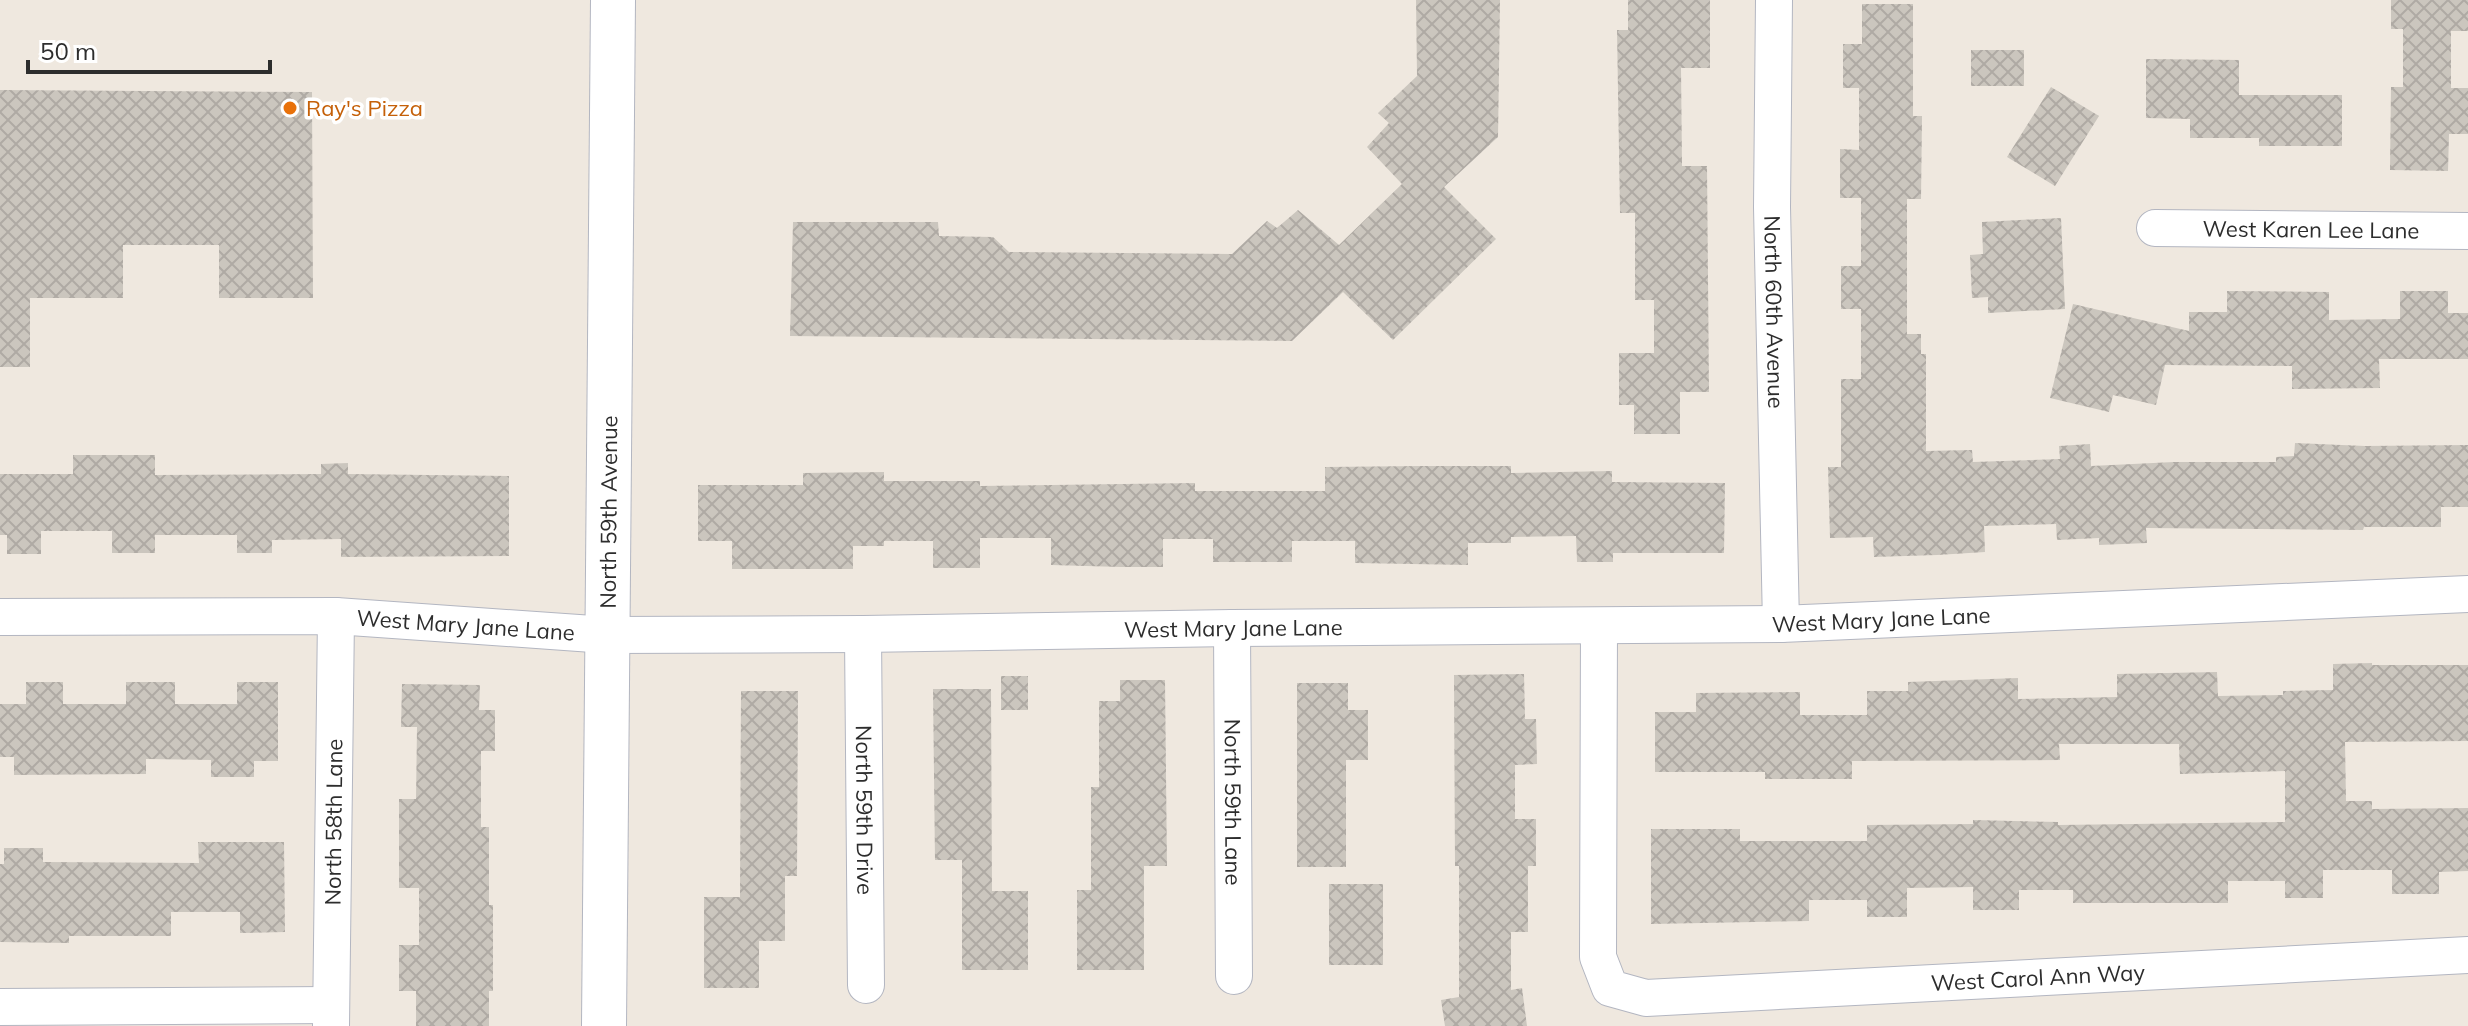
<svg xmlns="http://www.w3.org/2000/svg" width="2468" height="1026" font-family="Mulish,sans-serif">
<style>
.building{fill:url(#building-cross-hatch)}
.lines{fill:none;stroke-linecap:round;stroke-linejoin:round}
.street-casing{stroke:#b3b6c1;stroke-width:38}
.secondary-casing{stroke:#b3b6c1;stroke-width:46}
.street{stroke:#fff;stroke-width:36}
.secondary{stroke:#fff;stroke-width:44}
.food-dot{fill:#e8710a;stroke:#fff;stroke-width:3}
.labels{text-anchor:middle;stroke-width:7;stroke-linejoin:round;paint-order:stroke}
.food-label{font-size:22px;fill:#c56008;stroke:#fff;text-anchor:start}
.street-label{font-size:22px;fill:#2d2d2d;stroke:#fff}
</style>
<defs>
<pattern id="building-cross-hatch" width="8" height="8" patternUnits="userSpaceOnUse" patternTransform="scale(2)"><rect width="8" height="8" fill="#cbc6be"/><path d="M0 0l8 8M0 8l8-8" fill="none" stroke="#afaaa4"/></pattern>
</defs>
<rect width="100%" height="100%" fill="#efe8df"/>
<path class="building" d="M 1416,0 L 1500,0 L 1498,137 L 1444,187 L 1496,239 L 1393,340 L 1343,292 L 1292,341 L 790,336 L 793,222 L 938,222 L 939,236 L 993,237 L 1009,252 L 1232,254 L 1267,221 L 1277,228 L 1298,210 L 1339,245 L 1402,184 L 1367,147 L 1389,123 L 1378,113 L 1417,76 Z
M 1628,0 L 1710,0 L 1710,68 L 1681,68 L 1682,166 L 1707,166 L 1709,392 L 1680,392 L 1680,434 L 1634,434 L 1634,405 L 1619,405 L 1619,353 L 1654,353 L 1654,300 L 1635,300 L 1635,213 L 1620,213 L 1617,30 L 1628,30 Z
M 2391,0 L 2468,0 L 2468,31 L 2451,31 L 2451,88 L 2468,88 L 2468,134 L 2449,134 L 2448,171 L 2390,170 L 2391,87 L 2403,87 L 2403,29 L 2391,29 Z
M 1862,4 L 1913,4 L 1913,116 L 1922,116 L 1921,199 L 1907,199 L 1907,334 L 1921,334 L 1921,354 L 1926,354 L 1926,451 L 1972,450 L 1973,462 L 2060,459 L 2059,446 L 2090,444 L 2091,466 L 2174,462 L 2276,462 L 2276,457 L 2294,456 L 2295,443 L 2365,446 L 2468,445 L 2468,507 L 2441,507 L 2441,527 L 2364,527 L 2363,530 L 2146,528 L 2147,543 L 2099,545 L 2099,538 L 2057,540 L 2056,524 L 1984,526 L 1985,552 L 1937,555 L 1874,557 L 1873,537 L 1830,538 L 1828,467 L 1841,467 L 1841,379 L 1861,379 L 1861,309 L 1841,309 L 1841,266 L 1861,266 L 1861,198 L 1840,198 L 1840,149 L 1859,150 L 1859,88 L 1843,88 L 1843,44 L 1862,44 Z
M 1971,50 L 2024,50 L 2024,86 L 1971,86 Z
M 2146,59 L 2239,60 L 2239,95 L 2342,95 L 2342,146 L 2259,146 L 2259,138 L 2190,138 L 2190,119 L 2146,118 Z
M 2051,87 L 2099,116 L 2055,186 L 2007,157 Z
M 0,90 L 312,92 L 313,298 L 219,298 L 219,245 L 123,245 L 123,298 L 30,298 L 30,367 L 0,367 Z
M 2061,218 L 2065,309 L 1988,313 L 1988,297 L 1972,298 L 1970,255 L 1983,254 L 1982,222 Z
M 2227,291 L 2329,292 L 2329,320 L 2400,319 L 2400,291 L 2448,291 L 2448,313 L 2468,313 L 2468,359 L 2379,359 L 2380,388 L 2292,389 L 2292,366 L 2165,365 L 2156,405 L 2113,395 L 2109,412 L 2050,398 L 2073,304 L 2189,331 L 2189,312 L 2227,312 Z
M 73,455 L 155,455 L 155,475 L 321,474 L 321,464 L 348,463 L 348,474 L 509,476 L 509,556 L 341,557 L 341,539 L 272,540 L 272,553 L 237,553 L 237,535 L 155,535 L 155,553 L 112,553 L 112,531 L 41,531 L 41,554 L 7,554 L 7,535 L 0,535 L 0,474 L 73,474 Z
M 1421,466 L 1511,466 L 1511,473 L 1612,471 L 1612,482 L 1725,483 L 1724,553 L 1613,553 L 1613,562 L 1577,562 L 1576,536 L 1511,537 L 1511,543 L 1468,543 L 1468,565 L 1355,563 L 1355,541 L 1292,541 L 1292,562 L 1213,562 L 1213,539 L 1163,539 L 1163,567 L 1121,567 L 1051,565 L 1051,538 L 980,538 L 980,568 L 933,568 L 933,541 L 884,541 L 884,546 L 853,546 L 853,569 L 732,569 L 732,541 L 698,541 L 698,485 L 803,485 L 803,473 L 884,472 L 884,481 L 980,481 L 980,486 L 1195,483 L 1195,491 L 1325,491 L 1325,467 Z
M 2372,663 L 2372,665 L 2468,665 L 2468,741 L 2345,742 L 2346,801 L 2372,801 L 2372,809 L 2468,808 L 2468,871 L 2439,872 L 2439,894 L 2392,894 L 2392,870 L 2323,870 L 2323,898 L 2285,898 L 2285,881 L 2228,881 L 2228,903 L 2073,903 L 2073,890 L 2019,890 L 2019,910 L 1973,910 L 1973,887 L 1907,888 L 1907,917 L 1867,917 L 1867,900 L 1809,900 L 1809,921 L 1651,924 L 1651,829 L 1740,829 L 1740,841 L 1867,841 L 1867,825 L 1973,824 L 1973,820 L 2058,822 L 2058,825 L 2285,822 L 2285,771 L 2180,774 L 2179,744 L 2059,744 L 2060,760 L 1852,761 L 1852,779 L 1765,779 L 1765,772 L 1655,772 L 1655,712 L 1696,712 L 1696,693 L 1800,692 L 1800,715 L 1867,715 L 1867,691 L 1908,691 L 1908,682 L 2018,678 L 2018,699 L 2117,697 L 2117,674 L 2217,672 L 2218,696 L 2283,695 L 2283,691 L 2333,690 L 2333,664 Z
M 1524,674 L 1525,719 L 1536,719 L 1537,764 L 1515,765 L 1515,819 L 1536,819 L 1536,866 L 1528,866 L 1528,932 L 1511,932 L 1511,990 L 1522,988 L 1527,1026 L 1445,1026 L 1441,1000 L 1459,997 L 1459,866 L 1455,866 L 1454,675 Z
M 1001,676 L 1028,676 L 1028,710 L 1001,710 Z
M 1120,680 L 1165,680 L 1167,866 L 1144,866 L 1144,970 L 1077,970 L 1077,890 L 1091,890 L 1091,787 L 1099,787 L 1099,701 L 1120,701 Z
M 26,682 L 63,682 L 63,704 L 126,704 L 126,682 L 175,682 L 175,704 L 237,704 L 237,682 L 278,682 L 278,761 L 254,761 L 254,777 L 211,777 L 211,760 L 146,759 L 146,774 L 14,775 L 14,757 L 0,757 L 0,704 L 26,704 Z
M 1297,683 L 1348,683 L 1348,710 L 1368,710 L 1368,760 L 1346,760 L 1346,867 L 1297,867 Z
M 402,684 L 480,685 L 479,710 L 495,710 L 495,751 L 481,751 L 481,827 L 489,827 L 489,905 L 493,905 L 493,991 L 489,991 L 489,1026 L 416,1026 L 416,991 L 399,991 L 399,945 L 419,945 L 419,888 L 399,888 L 399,799 L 416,799 L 417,727 L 401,727 Z
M 933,689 L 991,689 L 992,891 L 1028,891 L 1028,970 L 962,970 L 962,860 L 935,860 Z
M 741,691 L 798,691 L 797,876 L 785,876 L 785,941 L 759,941 L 759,988 L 704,988 L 704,897 L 740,897 Z
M 198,842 L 284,842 L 285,932 L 240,933 L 240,912 L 171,912 L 171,936 L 69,936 L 69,943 L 0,942 L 0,864 L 4,864 L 4,848 L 43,848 L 43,862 L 199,863 Z
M 1329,884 L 1383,884 L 1383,965 L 1329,965 Z"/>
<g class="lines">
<g class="street-casing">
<g id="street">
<path id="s1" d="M 1774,0 L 1772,207 L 1781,624"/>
<path id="s2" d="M 2155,228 L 2468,231"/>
<path id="s3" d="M 0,617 L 336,616 L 607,635 L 863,634 L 1232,628 L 1781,624 L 2468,594"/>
<path id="s4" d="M 1599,626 L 1598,957 L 1610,988 L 1646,998 L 2468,955"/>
<path id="s5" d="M 1232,628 L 1234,976"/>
<path id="s6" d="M 863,634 L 866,985"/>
<path d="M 0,1007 L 331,1005"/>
<path id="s7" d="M 331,1026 L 336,616"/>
</g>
</g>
<g class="secondary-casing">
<g id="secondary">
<path id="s8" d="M 604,1026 L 613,0"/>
</g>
</g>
<use href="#street" class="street"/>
<use href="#secondary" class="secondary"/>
</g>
<circle class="food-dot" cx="290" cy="108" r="8"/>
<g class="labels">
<g class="food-label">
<text x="306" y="116">Ray's Pizza</text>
</g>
<g class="street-label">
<text dy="8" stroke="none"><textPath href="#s2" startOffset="156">West Karen Lee Lane</textPath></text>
<text dy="8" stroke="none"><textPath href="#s1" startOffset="312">North 60th Avenue</textPath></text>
<text dy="8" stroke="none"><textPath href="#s8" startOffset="514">North 59th Avenue</textPath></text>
<text dy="8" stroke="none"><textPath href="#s3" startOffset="1882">West Mary Jane Lane</textPath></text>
<text dy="8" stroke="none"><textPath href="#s3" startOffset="466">West Mary Jane Lane</textPath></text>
<text dy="8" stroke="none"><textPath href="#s3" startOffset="1234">West Mary Jane Lane</textPath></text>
<text dy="8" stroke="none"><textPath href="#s5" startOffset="174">North 59th Lane</textPath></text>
<text dy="8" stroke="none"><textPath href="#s6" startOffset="176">North 59th Drive</textPath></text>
<text dy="8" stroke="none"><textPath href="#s7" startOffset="204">North 58th Lane</textPath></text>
<text dy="8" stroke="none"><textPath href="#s4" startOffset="794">West Carol Ann Way</textPath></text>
</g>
</g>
<path d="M28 60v12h242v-12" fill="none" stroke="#2d2d2d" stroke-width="4"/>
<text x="40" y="60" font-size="24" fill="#2d2d2d" stroke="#ffffff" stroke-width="6" paint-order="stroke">50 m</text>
</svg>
